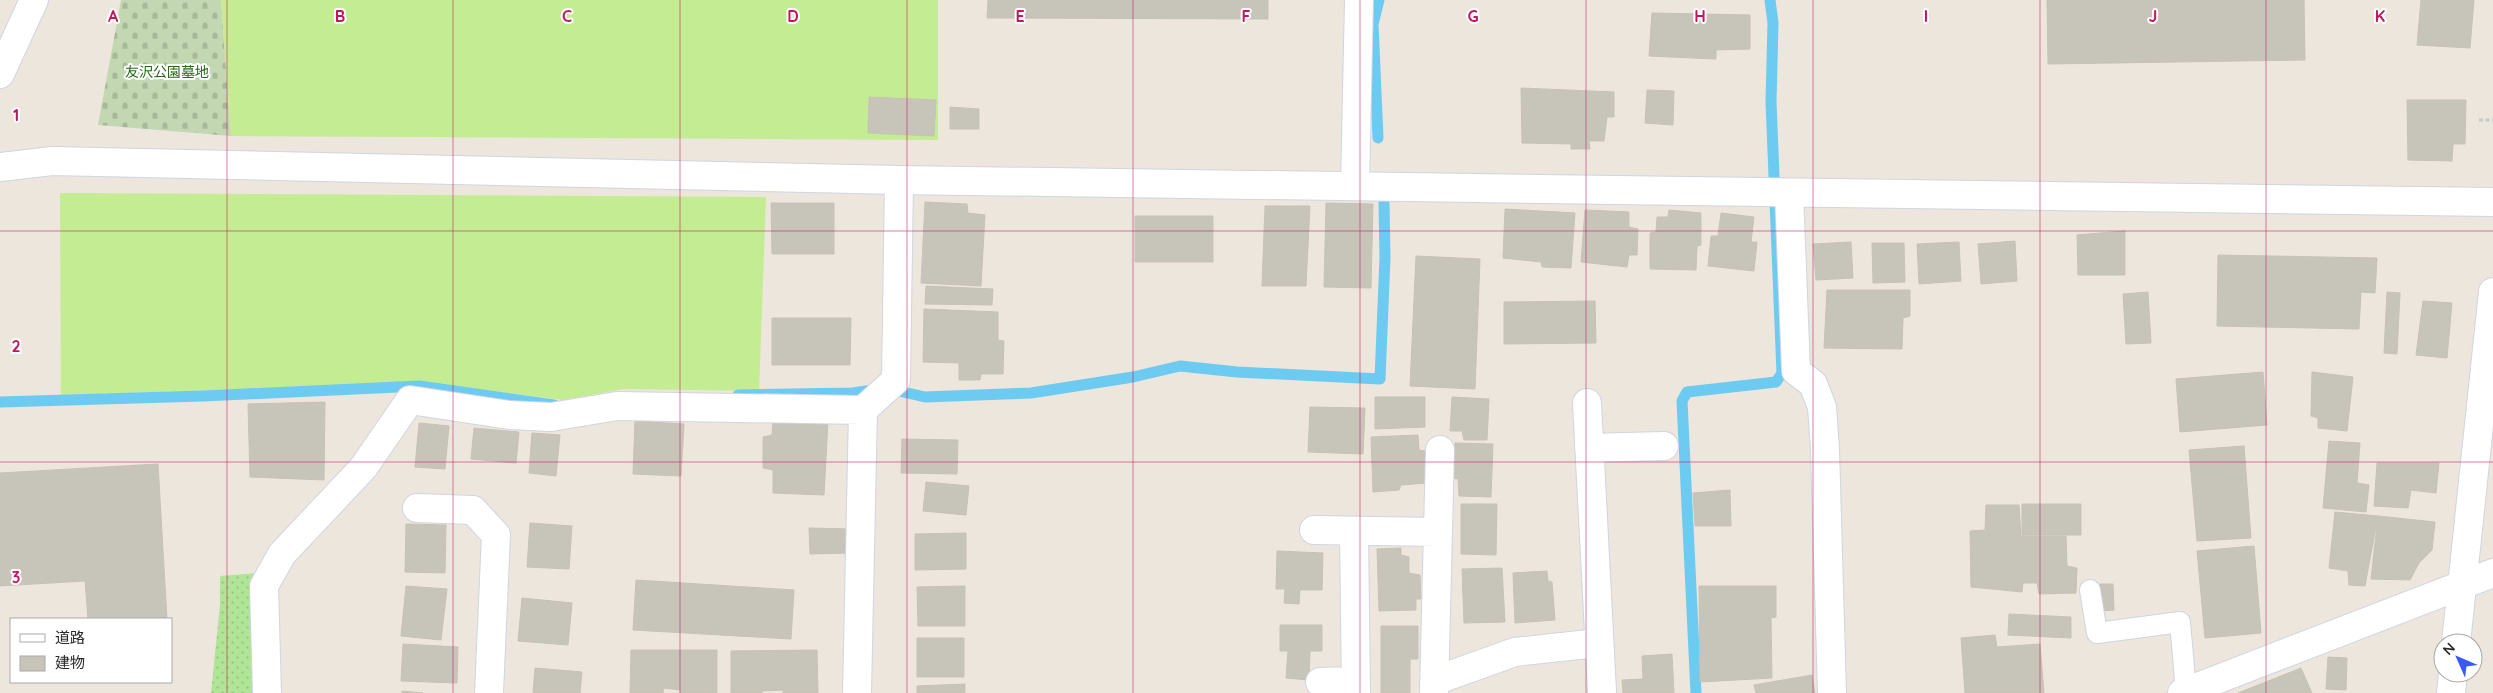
<svg xmlns="http://www.w3.org/2000/svg" width="2493" height="693" font-family="Quicksand,'Noto Sans JP',sans-serif">
<style>
.grass{fill:url(#grass-dots)}
.cemetery{fill:url(#cemetery-stones)}
.pitch{fill:#c4ec93}
.lines{fill:none;stroke-linecap:round;stroke-linejoin:round}
.stream{stroke:#6dcaf0;stroke-width:11}
.building{fill:#c7c4ba;stroke:#c8c2b5}
.lane-casing{stroke:#d1d4e3;stroke-width:22}
.street-casing{stroke:#d1d4e3;stroke-width:30}
.secondary-casing{stroke:#d1d4e3;stroke-width:30}
.path{stroke:#c8c8c8;stroke-width:3;stroke-dasharray:4 2.5;stroke-linecap:butt}
.lane{stroke:#fff;stroke-width:20}
.street{stroke:#fff;stroke-width:28}
.secondary{stroke:#fff;stroke-width:28}
.grid{fill:none;stroke:#c2185b;stroke-width:1;stroke-opacity:0.55}
.labels{text-anchor:middle;stroke-width:4;stroke-linejoin:round;paint-order:stroke}
.park-label{font-size:14px;fill:#276819;stroke:#fff}
.grid-label{font-size:16px;text-anchor:middle;font-weight:bold;fill:#c2185b;stroke:#fff;stroke-width:4;stroke-linejoin:round;paint-order:stroke}
</style>
<defs>
<pattern id="grass-dots" width="8" height="8" patternUnits="userSpaceOnUse" patternTransform="scale(1.25)"><rect width="8" height="8" fill="#b0e497"/><path d="M2 2h.1M6 6h.1" fill="none" stroke="#98c482" stroke-width="1.8" stroke-linecap="round"/></pattern>
<pattern id="cemetery-stones" width="16" height="16" patternUnits="userSpaceOnUse" patternTransform="scale(1.25)"><rect width="16" height="16" fill="#c3d7b3"/><path d="M2 7V4a2 2 0 0 1 4 0v3zM10 15v-3a2 2 0 0 1 4 0v3z" fill="#a8b99a"/></pattern>
</defs>
<rect width="100%" height="100%" fill="#ece6dc"/>
<path class="grass" d="M 259,573 L 257,693 L 211,693 L 220,605 L 220,576 Z"/>
<path class="cemetery" d="M 121,0 L 221,0 L 231,136 L 98,125 Z"/>
<path class="pitch" d="M 221,0 L 938,0 L 938,140 L 231,136 Z
M 60,193 L 766,197 L 759,391 L 624,389 L 563,400 L 429,383 L 61,395 Z"/>
<g class="lines">
<path class="stream" d="M 1378,138 L 1373,24 L 1379,0
M 738,395 L 853,393 L 886,388 L 925,397 L 1031,393 L 1133,377 L 1180,366 L 1237,372 L 1380,379 L 1385,258 L 1384,203
M 0,402 L 203,396 L 419,386 L 554,405
M 1696,693 L 1682,401 L 1687,392 L 1776,382 L 1782,373 L 1771,102 L 1773,23 L 1770,0"/>
</g>
<path class="building" d="M 988,0 L 1268,0 L 1268,19 L 987,18 Z
M 2047,0 L 2304,0 L 2305,60 L 2048,64 Z
M 2421,0 L 2474,0 L 2470,48 L 2417,45 Z
M 1652,13 L 1750,15 L 1750,49 L 1716,50 L 1716,59 L 1649,56 Z
M 1521,88 L 1614,92 L 1614,117 L 1607,117 L 1604,141 L 1589,141 L 1590,149 L 1571,149 L 1571,144 L 1522,143 Z
M 1647,90 L 1674,91 L 1673,125 L 1645,123 Z
M 869,97 L 936,100 L 934,136 L 868,133 Z
M 2407,100 L 2466,100 L 2465,144 L 2453,144 L 2452,161 L 2408,160 Z
M 950,107 L 979,109 L 979,129 L 950,129 Z
M 925,202 L 967,204 L 968,213 L 985,215 L 981,286 L 921,283 Z
M 771,203 L 834,203 L 834,254 L 772,254 Z
M 1326,203 L 1373,204 L 1371,288 L 1324,287 Z
M 1265,206 L 1310,206 L 1306,286 L 1262,286 Z
M 1505,209 L 1575,213 L 1571,268 L 1542,267 L 1541,262 L 1503,258 Z
M 1585,210 L 1629,212 L 1629,227 L 1638,229 L 1637,255 L 1629,255 L 1627,267 L 1581,262 Z
M 1669,210 L 1701,213 L 1701,245 L 1697,246 L 1696,270 L 1650,269 L 1650,233 L 1656,232 L 1657,217 L 1668,217 Z
M 1721,213 L 1754,217 L 1751,242 L 1757,242 L 1754,271 L 1708,266 L 1711,236 L 1718,236 Z
M 1135,216 L 1213,216 L 1213,262 L 1135,262 Z
M 2125,231 L 2125,275 L 2078,275 L 2077,235 Z
M 2015,241 L 2017,281 L 1981,284 L 1978,244 Z
M 1851,242 L 1853,278 L 1816,280 L 1813,244 Z
M 1959,242 L 1961,281 L 1919,284 L 1917,244 Z
M 1872,243 L 1904,243 L 1905,282 L 1873,283 Z
M 2218,255 L 2377,258 L 2375,293 L 2361,292 L 2359,329 L 2217,326 Z
M 1416,256 L 1480,259 L 1475,389 L 1410,386 Z
M 926,286 L 993,289 L 992,305 L 925,304 Z
M 1827,290 L 1910,290 L 1910,316 L 1903,318 L 1902,349 L 1824,348 Z
M 2148,292 L 2151,343 L 2126,344 L 2123,294 Z
M 2387,292 L 2400,293 L 2397,354 L 2384,353 Z
M 1595,301 L 1596,343 L 1504,344 L 1504,302 Z
M 2423,301 L 2452,303 L 2447,358 L 2416,355 Z
M 924,309 L 998,312 L 998,340 L 1004,341 L 1003,374 L 981,374 L 980,380 L 959,380 L 959,363 L 923,362 Z
M 772,318 L 851,318 L 850,365 L 772,365 Z
M 2263,372 L 2267,425 L 2180,432 L 2176,379 Z
M 2312,372 L 2353,377 L 2347,431 L 2318,428 L 2318,418 L 2311,416 Z
M 1375,397 L 1425,397 L 1425,427 L 1375,429 Z
M 1452,397 L 1489,399 L 1487,440 L 1464,440 L 1462,431 L 1450,431 Z
M 325,402 L 324,480 L 250,477 L 248,404 Z
M 1310,407 L 1365,408 L 1363,454 L 1308,452 Z
M 773,419 L 828,421 L 824,495 L 773,493 L 773,470 L 763,468 L 763,437 L 772,435 Z
M 635,421 L 684,424 L 681,476 L 633,474 Z
M 419,423 L 449,426 L 445,469 L 415,467 Z
M 474,428 L 519,432 L 516,463 L 471,459 Z
M 532,433 L 560,435 L 556,476 L 529,473 Z
M 1418,435 L 1419,450 L 1425,451 L 1427,483 L 1401,485 L 1399,490 L 1373,492 L 1371,437 Z
M 902,439 L 958,440 L 957,474 L 901,473 Z
M 2329,441 L 2360,443 L 2357,483 L 2369,485 L 2366,512 L 2323,508 Z
M 1455,443 L 1493,444 L 1491,497 L 1459,496 L 1458,479 L 1453,478 Z
M 2244,446 L 2251,538 L 2197,541 L 2189,450 Z
M 2377,463 L 2439,463 L 2436,493 L 2411,490 L 2408,508 L 2374,506 Z
M 158,464 L 167,619 L 88,619 L 85,581 L 0,586 L 0,473 Z
M 926,482 L 969,486 L 966,515 L 923,511 Z
M 1730,490 L 1731,526 L 1695,526 L 1693,493 Z
M 1461,504 L 1497,504 L 1496,555 L 1461,554 Z
M 2022,504 L 2081,504 L 2081,535 L 2022,535 Z
M 1986,505 L 2019,505 L 2021,536 L 2066,536 L 2067,566 L 2077,568 L 2076,593 L 2039,594 L 2037,583 L 2023,583 L 2022,592 L 1971,587 L 1970,531 L 1985,530 Z
M 2335,512 L 2378,516 L 2365,586 L 2349,585 L 2348,571 L 2329,568 Z
M 2378,516 L 2435,522 L 2432,550 L 2419,563 L 2410,580 L 2371,579 Z
M 530,523 L 572,526 L 569,569 L 527,567 Z
M 406,524 L 446,525 L 445,573 L 405,572 Z
M 809,528 L 850,529 L 850,553 L 810,554 Z
M 966,533 L 966,569 L 915,570 L 915,534 Z
M 2254,546 L 2261,633 L 2205,638 L 2197,551 Z
M 1401,548 L 1401,555 L 1409,557 L 1409,573 L 1420,575 L 1421,599 L 1416,599 L 1416,610 L 1379,611 L 1377,549 Z
M 1277,551 L 1323,553 L 1322,590 L 1300,590 L 1299,604 L 1284,603 L 1285,589 L 1276,589 Z
M 1502,568 L 1505,622 L 1464,623 L 1462,569 Z
M 1547,571 L 1548,581 L 1552,582 L 1555,620 L 1515,623 L 1513,573 Z
M 636,580 L 794,590 L 791,639 L 633,630 Z
M 2100,584 L 2113,584 L 2114,610 L 2100,611 Z
M 406,586 L 447,589 L 441,640 L 401,636 Z
M 965,586 L 965,626 L 918,626 L 917,587 Z
M 1699,586 L 1776,586 L 1776,617 L 1771,618 L 1772,678 L 1700,682 Z
M 522,598 L 572,603 L 568,645 L 518,641 Z
M 2009,614 L 2071,617 L 2071,638 L 2008,635 Z
M 1280,625 L 1322,625 L 1322,651 L 1310,651 L 1309,680 L 1286,678 L 1288,651 L 1280,651 Z
M 1381,626 L 1418,626 L 1418,659 L 1410,659 L 1410,693 L 1381,693 Z
M 1995,635 L 1997,647 L 2040,644 L 2044,693 L 1965,693 L 1961,638 Z
M 917,638 L 964,638 L 964,677 L 917,677 Z
M 403,644 L 458,647 L 457,683 L 401,681 Z
M 631,650 L 717,650 L 717,693 L 680,693 L 680,690 L 664,688 L 663,693 L 630,693 Z
M 817,650 L 818,693 L 783,693 L 783,690 L 762,691 L 762,693 L 731,693 L 731,651 Z
M 1672,654 L 1674,693 L 1623,693 L 1622,680 L 1643,679 L 1642,656 Z
M 2328,657 L 2347,658 L 2346,690 L 2326,689 Z
M 535,668 L 582,672 L 580,693 L 533,693 Z
M 2301,668 L 2312,693 L 2238,693 Z
M 1812,675 L 1815,693 L 1756,693 L 1754,685 Z
M 965,684 L 965,693 L 917,693 L 917,686 Z
M 402,691 L 423,693 L 402,693 Z"/>
<g class="lines">
<g class="lane-casing">
<path id="lane" d="M 2090,590 L 2097,633 L 2180,622 L 2186,691"/>
</g>
<g class="street-casing">
<path id="street" d="M 0,74 L 34,0
M 0,167 L 52,161 L 899,180 L 2493,202
M 1355,186 L 1359,0
M 1789,193 L 1796,371 L 1813,384 L 1822,407 L 1825,449 L 1832,693
M 1587,403 L 1602,691
M 1589,448 L 1664,446
M 417,508 L 473,510 L 496,535 L 489,693
M 1314,530 L 1438,532
M 1354,531 L 1356,693
M 1434,681 L 1515,652 L 1598,643
M 1320,682 L 1356,681
M 267,693 L 264,586 L 282,554 L 363,468 L 410,400 L 509,415 L 551,417 L 617,406 L 863,410 L 896,380 L 899,180
M 857,693 L 863,410
M 1434,693 L 1440,450
M 2182,693 L 2493,573"/>
</g>
<g class="secondary-casing">
<path id="secondary" d="M 2456,643 L 2493,292
M 2451,693 L 2453,673"/>
</g>
<path class="path" d="M 2479,120 L 2493,120"/>
<use href="#lane" class="lane"/>
<use href="#street" class="street"/>
<use href="#secondary" class="secondary"/>
</g>
<path class="grid" d="M 227,0 L 227,693M 453,0 L 453,693M 680,0 L 680,693M 907,0 L 907,693M 1133,0 L 1133,693M 1360,0 L 1360,693M 1586,0 L 1586,693M 1813,0 L 1813,693M 2040,0 L 2040,693M 2266,0 L 2266,693M 0,231 L 2493,231M 0,462 L 2493,462"/>
<g class="labels">
<g class="park-label">
<text x="167" y="77">友沢公園墓地</text>
</g>
</g>
<g class="grid-label">
<text x="113" y="22">A</text>
<text x="340" y="22">B</text>
<text x="567" y="22">C</text>
<text x="793" y="22">D</text>
<text x="1020" y="22">E</text>
<text x="1246" y="22">F</text>
<text x="1473" y="22">G</text>
<text x="1700" y="22">H</text>
<text x="1926" y="22">I</text>
<text x="2153" y="22">J</text>
<text x="2380" y="22">K</text>
<text x="16" y="121">1</text>
<text x="16" y="352">2</text>
<text x="16" y="583">3</text>
</g>
<rect x="10" y="618" width="162" height="65" fill="#ffffff" stroke="#aaaaaa"/>
<rect x="20" y="634" width="25" height="8" fill="#ffffff" stroke="#aaaaaa"/>
<text x="55" y="643" font-size="15" fill="#2a2a2a">道路</text>
<rect x="20" y="656" width="25" height="15" fill="#c7c4ba" stroke="#aaaaaa"/>
<text x="55" y="668" font-size="15" fill="#2a2a2a">建物</text>
<g transform="translate(2458 658) rotate(315)"><circle r="24" fill="#ffffff" stroke="#aaaaaa"/>
<path d="M0-4L9 19L0 12L-9 19Z" fill="#3959fd"/>
<text y="-8" font-size="14" font-weight="bold" text-anchor="middle" fill="#2a2a2a">N</text>
</g>
</svg>
